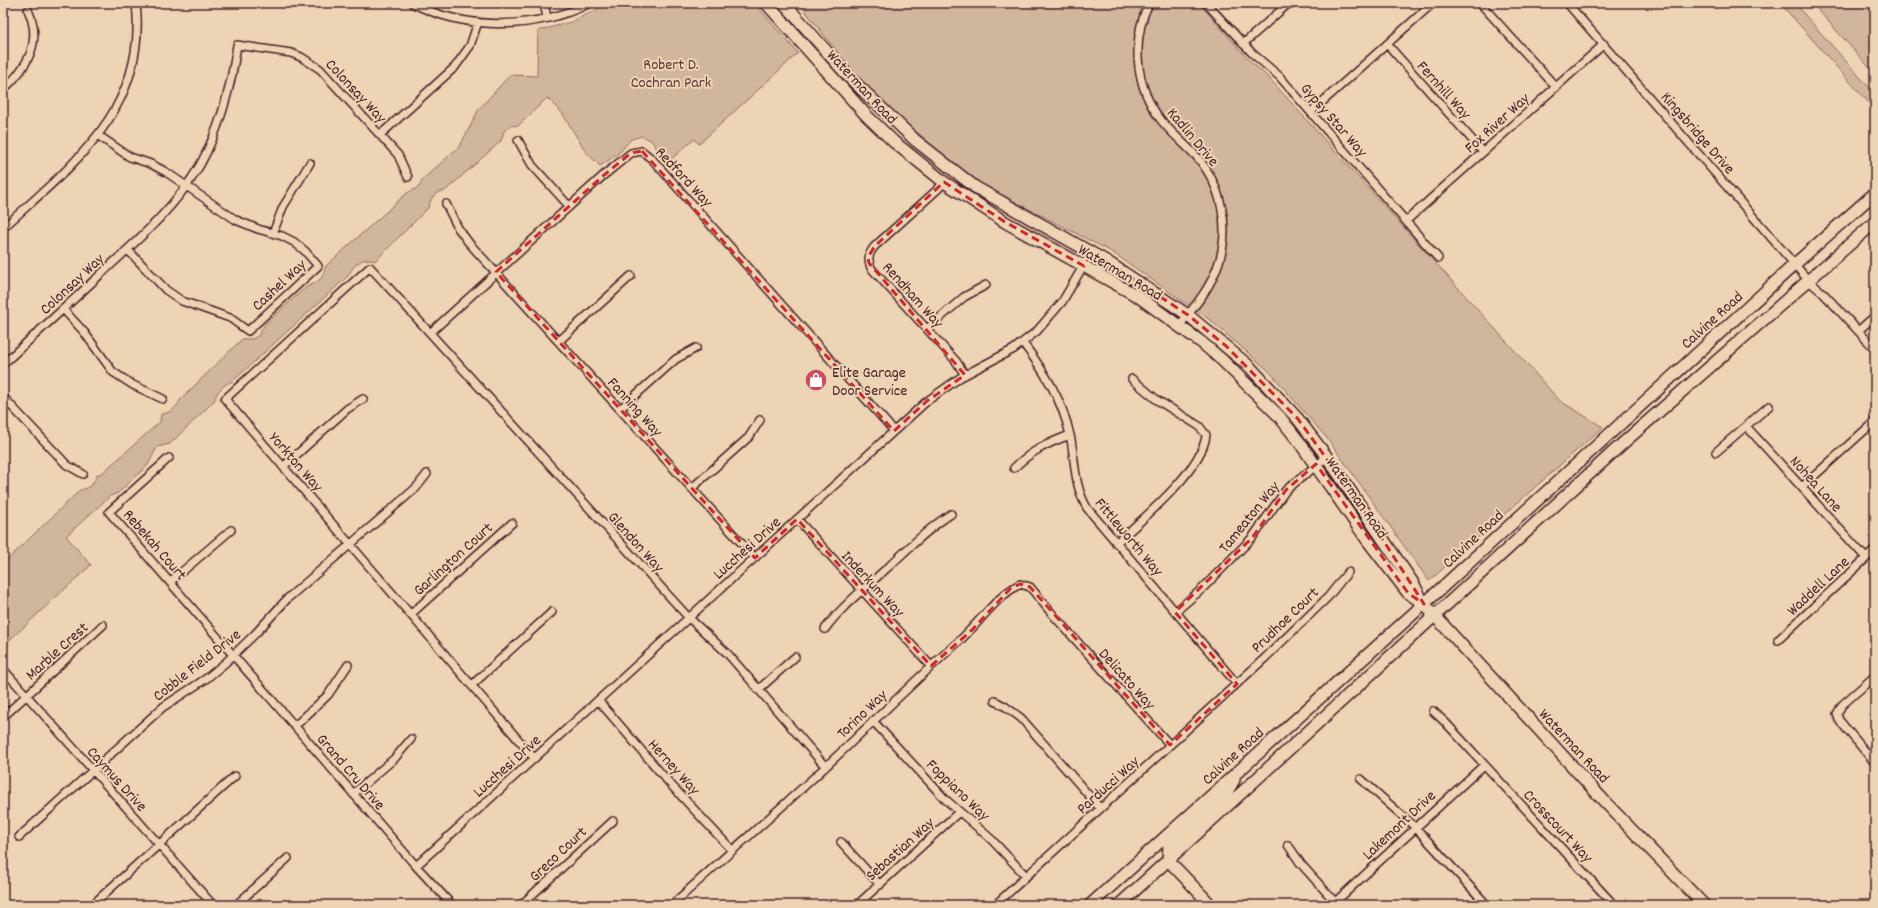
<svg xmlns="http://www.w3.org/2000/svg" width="1878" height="908" font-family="Dekko,sans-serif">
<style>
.green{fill:#d1b69e;stroke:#8e6a64}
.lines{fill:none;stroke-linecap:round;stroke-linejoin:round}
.street-casing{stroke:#4a1f2b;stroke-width:10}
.secondary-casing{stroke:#4a1f2b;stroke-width:14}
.street{stroke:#ecd4b4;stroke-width:7}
.secondary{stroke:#ecd4b4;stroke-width:11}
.marked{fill:none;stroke:#d62828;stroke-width:3;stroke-dasharray:8 5;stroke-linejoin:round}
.labels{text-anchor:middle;stroke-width:4;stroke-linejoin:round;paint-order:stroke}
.park-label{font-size:16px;fill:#5e363c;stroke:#ecd4b4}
.street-label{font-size:16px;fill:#4a1f2b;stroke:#ecd4b4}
.poi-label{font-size:16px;fill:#4a1f2b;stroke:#ecd4b4;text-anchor:start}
</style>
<rect width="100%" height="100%" fill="#ecd4b4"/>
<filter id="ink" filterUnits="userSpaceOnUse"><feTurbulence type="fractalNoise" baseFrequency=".025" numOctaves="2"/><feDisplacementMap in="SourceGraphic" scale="8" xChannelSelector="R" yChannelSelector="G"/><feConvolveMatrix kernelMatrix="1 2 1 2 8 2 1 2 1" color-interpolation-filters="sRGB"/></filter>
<g filter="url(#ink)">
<path class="green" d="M 610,3 L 754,3 L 798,53 L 699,144 L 694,139 L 667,163 L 651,140 L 642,136 L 631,139 L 619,153 L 600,166 L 586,152 L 562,113 L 547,98 L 519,125 L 510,126 L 504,131 L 501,141 L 445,191 C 434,192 431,198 428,208 L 375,261 C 362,255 353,266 348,276 L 233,381 C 222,385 218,390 214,401 L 170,444 L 157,447 L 148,465 L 118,493 L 110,496 L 66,536 L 91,565 L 3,646 L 3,564 L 80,490 C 90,488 94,484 97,474 L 101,474 L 160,422 L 161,414 C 172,413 176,408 181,399 L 242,339 L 252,339 L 258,336 L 265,324 L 305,288 L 317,282 L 322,277 L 326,266 L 407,193 L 419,187 L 423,179 L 460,146 L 479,109 L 510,75 L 537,76 L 538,31 L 571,22 Z
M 807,3 L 1199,3 L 1249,60 L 1268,77 L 1560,401 L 1603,427 L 1429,581 L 1330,442 L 1269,371 L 1210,320 L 1112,252 L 973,180 L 868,91 L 802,7 Z
M 1780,3 L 1796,3 L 1803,13 L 1875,94 L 1875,110 Z
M 1812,3 L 1875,3 L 1875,74 Z"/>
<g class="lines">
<g class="street-casing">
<path id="street" d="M 412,3 C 467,31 535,30 590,3
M 544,3 L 547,18
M 1149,3 C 1131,40 1135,87 1161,120 C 1172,134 1185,144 1197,157 C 1222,186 1231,229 1218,265 C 1210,289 1194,307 1179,326
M 1206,3 L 1252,53 L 1279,76 L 1438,258
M 1480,3 L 1556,87
M 1567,3 L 1809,281 L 1823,293 L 1875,349
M 1243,44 L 1289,3
M 1387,44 L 1483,152
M 3,90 C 27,68 43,42 28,10
M 1311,112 L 1433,3
M 380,135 L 455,67 L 470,46 L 478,22
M 99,136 L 130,157 L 151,164 L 166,172 L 236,220 L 258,229 L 282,236 L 294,242 L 305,251 L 318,266 L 248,331 L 230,318 L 182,301 L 166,290 L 128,250
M 518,140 L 532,165 L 569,206
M 944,182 L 938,189 L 875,246 C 869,253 867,258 871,268 L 956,361 L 965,375
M 446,204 L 458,228 L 469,243 L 755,558
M 1406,221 L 1604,44
M 3,228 C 73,164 148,110 136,3
M 273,233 L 283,207 L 310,163
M 63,309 L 84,332 L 113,372 L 133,385 L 163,399
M 927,329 L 964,297 L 986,285
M 1858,331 L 1875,316
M 430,333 L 604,175 L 631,153 L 642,151 L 652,159 L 894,431
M 559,341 L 631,276
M 1023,343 C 1044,371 1062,399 1070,435 C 1076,462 1073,483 1087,508 L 1237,684
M 3,364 C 36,334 70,303 103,272 C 139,239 175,208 200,165 C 221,127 231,87 237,45 L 291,53 L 301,57 L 320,69 L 398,155 L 408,177
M 3,397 L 67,465 L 83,474
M 620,409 L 676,359 L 696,348
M 1746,426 L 1866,558
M 1716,452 L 1769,406
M 169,458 L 109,512 L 416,866 L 452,905
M 283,467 L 347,409 L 363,399
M 1014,468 C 1031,451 1048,443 1070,435
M 1802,487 L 1875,421
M 692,488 L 749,437 L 760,420
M 797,519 L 931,666
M 1116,543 C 1142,520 1203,469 1206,435 L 1199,426 L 1157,400 L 1132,379
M 170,582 L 231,530
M 1175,612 L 1202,589 L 1252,538 L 1286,490 L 1327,457
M 411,614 L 512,523
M 825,629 C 842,606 865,588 886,569 C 907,550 927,529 951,514
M 1778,640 L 1875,550
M 3,669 L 213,905
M 1875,676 L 1842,705 L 1837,714 L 1839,720 L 1875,763
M 472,685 L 552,612
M 758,690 L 795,657
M 598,700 L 672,786 L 732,850
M 995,701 L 1006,707 L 1021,718 L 1100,808
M 1433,711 L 1446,723 L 1614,905
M 3,717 L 103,625
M 873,721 L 945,799 L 991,839 L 1026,876
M 295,726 L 328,695 L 348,665
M 534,758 L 225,399 L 370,267 L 689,618 L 727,653 L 825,766
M 1361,779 L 1415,827 L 1487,905
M 353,794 L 395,758 L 411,739
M 19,837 L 163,707 L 207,678 L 225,663 L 255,634 L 288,598 L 416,488 L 427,474
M 841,842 L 880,885
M 1288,845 L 1301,864 L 1335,902
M 416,866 L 927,401 L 961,377 L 1014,349 L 1037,331 L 1062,302 L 1091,253
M 92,905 L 235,776
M 236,905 L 288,858
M 521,905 L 613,821
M 672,905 C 735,847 801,792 862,732 C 894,702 924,672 957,643 C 979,624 994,598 1020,584 L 1030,587 L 1054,616 L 1170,745
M 857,905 L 959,812
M 995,905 L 1265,658 L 1328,597 L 1348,572
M 1332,905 L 1484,765"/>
</g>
<g class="secondary-casing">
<path id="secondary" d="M 766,3 L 866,115 L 894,142 L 944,182 L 1005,222 L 1139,297 L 1201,342 L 1222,360 L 1279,416 L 1300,443 L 1368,541 L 1408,593 L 1423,603
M 784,3 L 850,78 L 915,140 L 975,187 L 1106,261 L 1188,315 L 1249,366 L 1298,419 L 1327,457 L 1413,583 L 1424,604 L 1605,802 L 1704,905
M 1168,860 L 1169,846 L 1226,793 L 1234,780
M 1168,860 L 1211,905
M 1090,905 L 1424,604 L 1795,264 L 1875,193
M 1119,905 L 1622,444 L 1875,222"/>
</g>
<use href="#street" class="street"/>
<use href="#secondary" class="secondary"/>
</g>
</g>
<path class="marked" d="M 642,151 L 894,431 L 927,401 L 965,375 L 869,263 L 868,257 L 875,246 L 944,182 L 1005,222 L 1084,266 L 1091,253 L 1106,261 L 1188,315 L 1226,346 L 1298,419 L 1367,515 L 1424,604 L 1408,593 L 1316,464 L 1286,490 L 1252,538 L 1175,612 L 1237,684 L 1170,745 L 1030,587 L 1020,584 L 1011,588 L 972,630 L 931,666 L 797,519 L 755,558 L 496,272 L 604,175 L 631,153 Z"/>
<defs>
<g id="shop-disc" transform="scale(1.15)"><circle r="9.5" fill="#d1495b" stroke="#ecd4b4"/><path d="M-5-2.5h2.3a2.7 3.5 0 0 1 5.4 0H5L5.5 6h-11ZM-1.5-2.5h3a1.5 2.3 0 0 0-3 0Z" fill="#fff"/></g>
</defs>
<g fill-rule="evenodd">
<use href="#shop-disc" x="816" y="380"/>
</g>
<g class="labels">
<g class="park-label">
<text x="671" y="69">Robert D.<tspan x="671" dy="18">Cochran Park</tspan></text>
</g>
<g class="street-label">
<text transform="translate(863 86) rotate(47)" y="6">Waterman Road</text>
<text transform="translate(1445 89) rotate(48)" y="6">Fernhill Way</text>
<text transform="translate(357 90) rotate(47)" y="6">Colonsay Way</text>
<text transform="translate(1335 119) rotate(49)" y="6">Gypsy Star Way</text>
<text transform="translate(1496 122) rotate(-42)" y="6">Fox River Way</text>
<text transform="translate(1699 132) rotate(49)" y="6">Kingsbridge Drive</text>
<text transform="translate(1194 136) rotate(50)" y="6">Kadlin Drive</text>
<text transform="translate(685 176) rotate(47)" y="6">Redford Way</text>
<text transform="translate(1121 271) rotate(31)" y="6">Waterman Road</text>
<text transform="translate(71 283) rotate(-43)" y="6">Colonsay Way</text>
<text transform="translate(278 284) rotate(-43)" y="6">Cashel Way</text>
<text transform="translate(914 294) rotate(48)" y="6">Rendham Way</text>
<text transform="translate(1711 319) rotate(-42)" y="6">Calvine Road</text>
<text transform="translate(636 406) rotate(48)" y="6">Fanning Way</text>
<text transform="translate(297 461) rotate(49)" y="6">Yorkton Way</text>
<text transform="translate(1817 483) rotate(48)" y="6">Nohea Lane</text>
<text transform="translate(1358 497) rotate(55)" y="6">Waterman Road</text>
<text transform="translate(1248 516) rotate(-51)" y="6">Tameaton Way</text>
<text transform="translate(1130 536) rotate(50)" y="6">Fittleworth Way</text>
<text transform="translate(1472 538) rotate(-43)" y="6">Calvine Road</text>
<text transform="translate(637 541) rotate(48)" y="6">Glendon Way</text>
<text transform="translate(156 544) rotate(49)" y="6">Rebekah Court</text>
<text transform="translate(746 547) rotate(-42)" y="6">Lucchesi Drive</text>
<text transform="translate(452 558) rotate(-42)" y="6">Garlington Court</text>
<text transform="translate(874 583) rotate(47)" y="6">Inderkum Way</text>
<text transform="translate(1817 585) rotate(-43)" y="6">Waddell Lane</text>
<text transform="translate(1284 619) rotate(-44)" y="6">Prudhoe Court</text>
<text transform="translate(56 650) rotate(-42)" y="6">Marble Crest</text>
<text transform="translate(196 664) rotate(-38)" y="6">Cobble Field Drive</text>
<text transform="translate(1128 678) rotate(48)" y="6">Delicato Way</text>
<text transform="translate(861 713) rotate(-44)" y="6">Torino Way</text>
<text transform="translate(1575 745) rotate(47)" y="6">Waterman Road</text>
<text transform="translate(1232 755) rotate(-42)" y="6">Calvine Road</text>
<text transform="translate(506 765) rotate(-42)" y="6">Lucchesi Drive</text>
<text transform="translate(675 766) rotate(48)" y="6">Herney Way</text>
<text transform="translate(352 771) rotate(49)" y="6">Grand Cru Drive</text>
<text transform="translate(118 778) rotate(48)" y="6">Caymus Drive</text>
<text transform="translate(1107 784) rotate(-42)" y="6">Parducci Way</text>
<text transform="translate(959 789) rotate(44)" y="6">Foppiano Way</text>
<text transform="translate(1398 824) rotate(-43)" y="6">Lakemont Drive</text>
<text transform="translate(1559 825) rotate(47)" y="6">Crosscourt Way</text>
<text transform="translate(899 848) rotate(-42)" y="6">Sebastian Way</text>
<text transform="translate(557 853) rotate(-43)" y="6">Greco Court</text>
</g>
<g class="poi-label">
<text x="832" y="377">Elite Garage<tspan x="832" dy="18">Door Service</tspan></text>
</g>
</g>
<rect width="1878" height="908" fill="none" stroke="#ecd4b4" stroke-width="16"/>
<rect x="8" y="8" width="1862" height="892" fill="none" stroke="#4a1f2b" stroke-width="1.5" filter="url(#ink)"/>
</svg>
